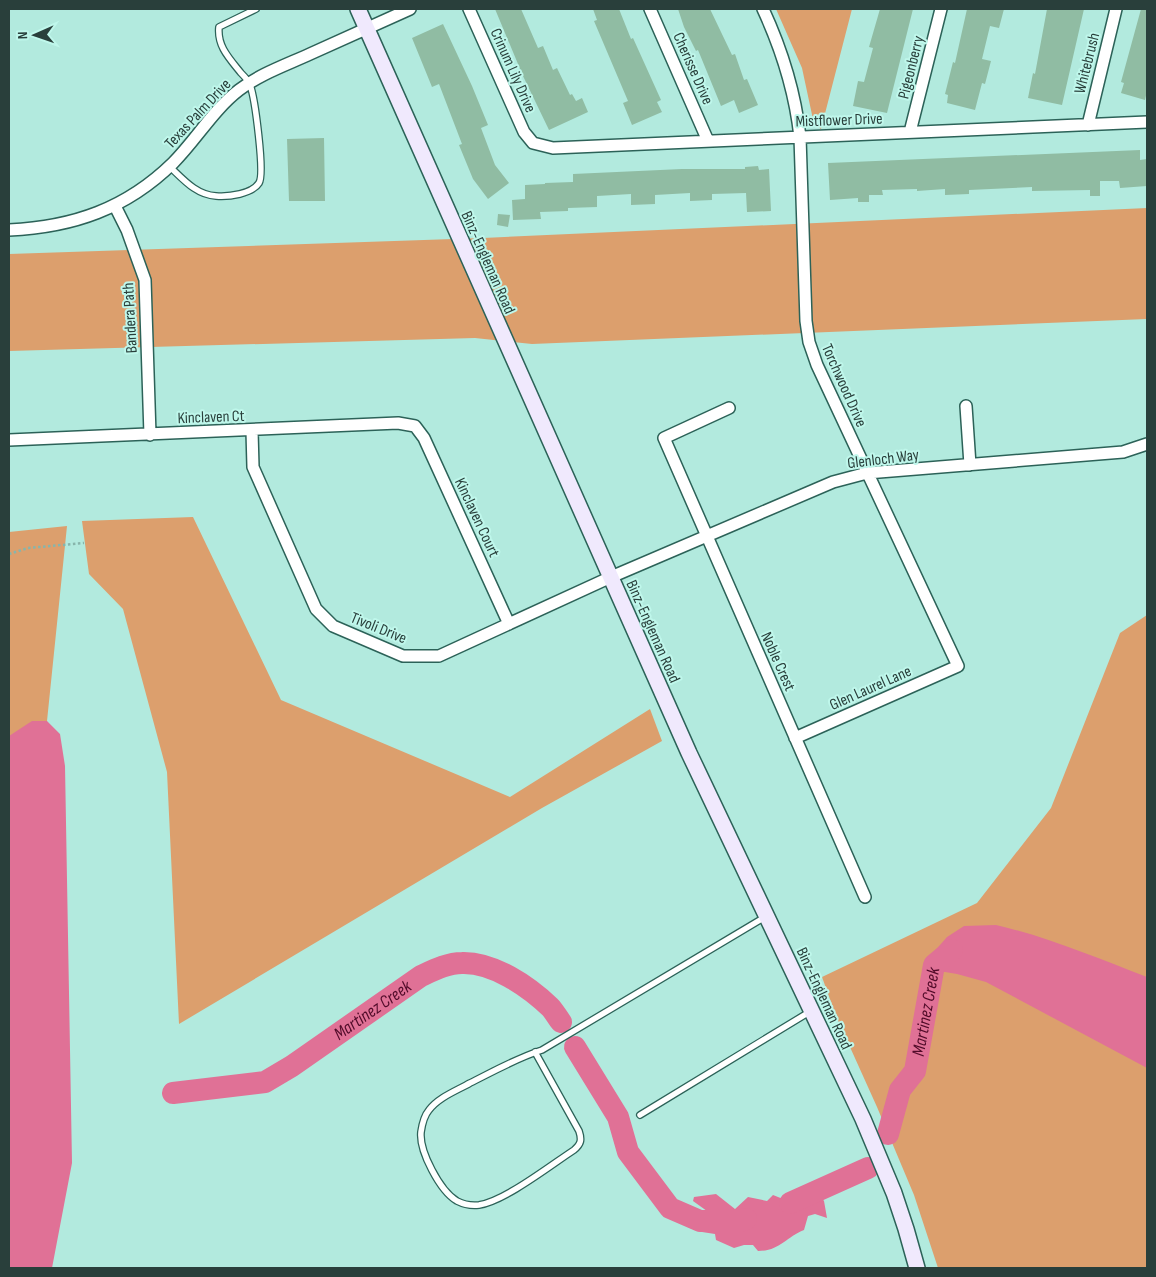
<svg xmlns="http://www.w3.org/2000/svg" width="1156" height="1277" font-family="'Sofia Sans Condensed',sans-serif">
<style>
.green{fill:#dc9f6d}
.water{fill:#e07196}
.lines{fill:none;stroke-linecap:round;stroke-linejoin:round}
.river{stroke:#e07196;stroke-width:22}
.building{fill:#90bca3}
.lane-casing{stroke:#2c6258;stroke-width:8}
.street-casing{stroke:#2c6258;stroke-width:14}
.secondary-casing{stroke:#2c6258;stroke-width:18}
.path{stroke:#87b5ab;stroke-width:2.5;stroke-dasharray:2.5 2.5;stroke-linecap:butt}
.lane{stroke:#fff;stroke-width:5.5}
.street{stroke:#fff;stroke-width:11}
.secondary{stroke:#f0e9fd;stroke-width:15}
.labels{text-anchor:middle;stroke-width:4;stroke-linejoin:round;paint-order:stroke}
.street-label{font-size:16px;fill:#293f3b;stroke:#bff7eb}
.water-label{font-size:18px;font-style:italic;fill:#510b29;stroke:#bff7eb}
</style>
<rect width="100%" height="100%" fill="#b2eade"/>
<path class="green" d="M 776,9 L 852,9 L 821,129 L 814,124 L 802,68 Z
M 1147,208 L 1147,319 L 532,344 L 475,338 L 9,351 L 9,254 L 483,238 Z
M 193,517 L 281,700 L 510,797 L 650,709 L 662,741 L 542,808 L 179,1024 L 167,772 L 123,609 L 89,574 L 82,521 Z
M 67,526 L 47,721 L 9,743 L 9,532 Z
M 1147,615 L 1147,1268 L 938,1268 L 914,1195 L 877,1107 L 836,1016 L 822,977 L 977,903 L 1051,808 L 1120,633 Z"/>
<path class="water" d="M 32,721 L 47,721 L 60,734 L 65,766 L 72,1163 L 52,1268 L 9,1268 L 9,736 Z
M 996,925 C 1048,937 1097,958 1147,977 L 1147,1068 L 986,982 L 957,974 L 933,970 L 933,953 L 947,937 L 964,926 Z
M 815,1189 L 824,1201 L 827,1218 L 815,1214 L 808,1216 L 804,1230 C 786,1237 780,1251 758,1251 L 753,1245 L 744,1245 L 734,1248 L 716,1240 L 715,1234 L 702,1232 L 684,1224 L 709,1229 L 718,1219 L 693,1201 L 694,1197 L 716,1194 L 735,1209 L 748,1197 L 767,1201 L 773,1195 L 788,1201 Z"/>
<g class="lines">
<g class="river">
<path d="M 575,1047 L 618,1117 L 628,1152 L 670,1208 L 700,1221 L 740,1221 L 746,1219"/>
<path id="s1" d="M 173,1093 L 265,1082 L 292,1066 L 421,976 C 434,970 448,963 462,963 C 493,962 528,986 550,1007 C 554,1011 557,1017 561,1022"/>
<path id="s2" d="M 888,1134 L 900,1090 L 915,1071 L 934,965 L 952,950"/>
<path d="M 790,1203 L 868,1168"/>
</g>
</g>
<path class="building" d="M 495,9 L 521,9 L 538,48 L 543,46 L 553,70 L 557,68 L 570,95 L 572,94 L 576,101 L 582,98 L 588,112 L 549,130 L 523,76 Z
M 593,9 L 619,9 L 631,39 L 633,38 L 661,100 L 657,102 L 662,112 L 632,125 L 623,103 L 628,101 L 594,21 L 597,20 Z
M 678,9 L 710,9 L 732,55 L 735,54 L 744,80 L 747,79 L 758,105 L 739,113 L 734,100 L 721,106 L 698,50 L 696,51 L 684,27 Z
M 880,9 L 913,9 L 887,113 L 853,106 L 858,81 L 864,82 L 873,48 L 869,47 Z
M 967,9 L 1004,9 L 999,28 L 990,26 L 982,59 L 991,61 L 985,84 L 982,83 L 975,110 L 947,103 L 948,95 L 945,94 L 953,62 L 955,63 Z
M 1047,9 L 1084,9 L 1062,105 L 1028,98 L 1033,73 L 1035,74 Z
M 1141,9 L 1147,9 L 1147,91 L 1145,100 L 1121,93 L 1124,83 L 1121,82 Z
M 443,24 L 472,86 L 488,125 L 481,128 L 495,165 L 509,183 L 488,199 L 473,179 L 459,145 L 462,144 L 439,84 L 432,87 L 412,38 Z
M 324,138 L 325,201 L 289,201 L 287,139 Z
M 1140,150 L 1140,160 L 1147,159 L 1147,186 L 1120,188 L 1119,181 L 1100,181 L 1100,196 L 1090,196 L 1090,190 L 1032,191 L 1032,187 L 969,190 L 969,194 L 945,195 L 945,189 L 917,191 L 917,189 L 882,190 L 883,195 L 869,195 L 869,202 L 858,202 L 858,198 L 830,200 L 828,163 Z
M 758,166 L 759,170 L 769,169 L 771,211 L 747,212 L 746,193 L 712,194 L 712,200 L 690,201 L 690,193 L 655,195 L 655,204 L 631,205 L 631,194 L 597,196 L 597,207 L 568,208 L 568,211 L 540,212 L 541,219 L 513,220 L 512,200 L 525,199 L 525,185 L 545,184 L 545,183 L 573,182 L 573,174 L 682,169 L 745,169 L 745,167 Z
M 498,214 L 510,215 L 508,227 L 497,225 Z"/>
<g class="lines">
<g class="lane-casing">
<path id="lane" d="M 169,166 C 183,179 196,195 216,196 C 229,197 252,194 259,183 C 265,174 255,98 250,85 C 249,81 244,76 241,73 C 229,58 217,46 219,27 L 256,9
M 535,1052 L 579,1131 C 582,1140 581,1144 574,1150 C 551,1165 505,1201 479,1205 C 471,1206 463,1204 457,1201 C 440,1191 419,1151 421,1132 C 422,1125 424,1116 429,1110 C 439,1097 456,1091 470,1083 C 494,1071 517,1058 542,1050 L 765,917
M 640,1115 L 811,1011"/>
</g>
<g class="street-casing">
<path id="street" d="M 469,9 L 524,132 L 533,143 L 553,148 L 1147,122
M 650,9 L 708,141
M 763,9 C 782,50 795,91 800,137 L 806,321 L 809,342 L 817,365 L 958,666 L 795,738
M 1088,125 L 1116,9
M 910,132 L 941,9
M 115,206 L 127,230 L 145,280 L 150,435
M 9,230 C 73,227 126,209 173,163 C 196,140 213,110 239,90 C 260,74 286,65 310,54 C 343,39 376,24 410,9
M 966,406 L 970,465
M 729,408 L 664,438 L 865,897
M 252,431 L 253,467 L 316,609 L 333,626 L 403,656 L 439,656 L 611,577 L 833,482 L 867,473 L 1123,452 L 1147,444
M 9,440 L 398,423 L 415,426 L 424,438 L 509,624"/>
</g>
<g class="secondary-casing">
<path id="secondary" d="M 358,9 L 689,753 L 863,1119 L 894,1193 L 906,1229 L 917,1268"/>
</g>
<path class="path" d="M 9,554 L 28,548 L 84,543"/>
<use href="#lane" class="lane"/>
<use href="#street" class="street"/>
<use href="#secondary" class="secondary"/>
</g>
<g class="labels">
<g class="street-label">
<text transform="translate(1086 63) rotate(-76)" y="6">Whitebrush</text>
<text transform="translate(910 67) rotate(-76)" y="6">Pigeonberry</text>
<text transform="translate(694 68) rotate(66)" y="6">Cherisse Drive</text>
<text transform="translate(514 70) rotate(66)" y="6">Crinum Lily Drive</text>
<text transform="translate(197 113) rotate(-47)" y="6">Texas Palm Drive</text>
<text transform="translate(839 119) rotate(-2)" y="6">Mistflower Drive</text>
<text transform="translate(489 262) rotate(66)" y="6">Binz-Engleman Road</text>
<text transform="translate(129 318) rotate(-93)" y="6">Bandera Path</text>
<text transform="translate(845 385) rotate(66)" y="6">Torchwood Drive</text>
<text transform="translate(211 416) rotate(-2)" y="6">Kinclaven Ct</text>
<text transform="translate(883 458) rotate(-7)" y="6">Glenloch Way</text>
<text transform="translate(478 517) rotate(65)" y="6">Kinclaven Court</text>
<text transform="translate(379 627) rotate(22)" y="6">Tivoli Drive</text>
<text transform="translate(654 631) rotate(66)" y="6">Binz-Engleman Road</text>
<text transform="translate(779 661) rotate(66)" y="6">Noble Crest</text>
<text transform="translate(870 687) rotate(-24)" y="6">Glen Laurel Lane</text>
<text transform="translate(825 998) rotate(65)" y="6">Binz-Engleman Road</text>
</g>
<g class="water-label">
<text dy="6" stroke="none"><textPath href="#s1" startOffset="222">Martinez Creek</textPath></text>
<text dy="6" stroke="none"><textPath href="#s2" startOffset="130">Martinez Creek</textPath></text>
</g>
</g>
<rect width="1156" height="1277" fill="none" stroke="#293f3b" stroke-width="20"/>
<g transform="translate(35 35) rotate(268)" stroke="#bff7eb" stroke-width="4" paint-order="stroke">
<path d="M0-4L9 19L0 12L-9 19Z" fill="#293f3b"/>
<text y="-8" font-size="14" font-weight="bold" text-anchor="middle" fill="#293f3b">N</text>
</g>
</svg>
